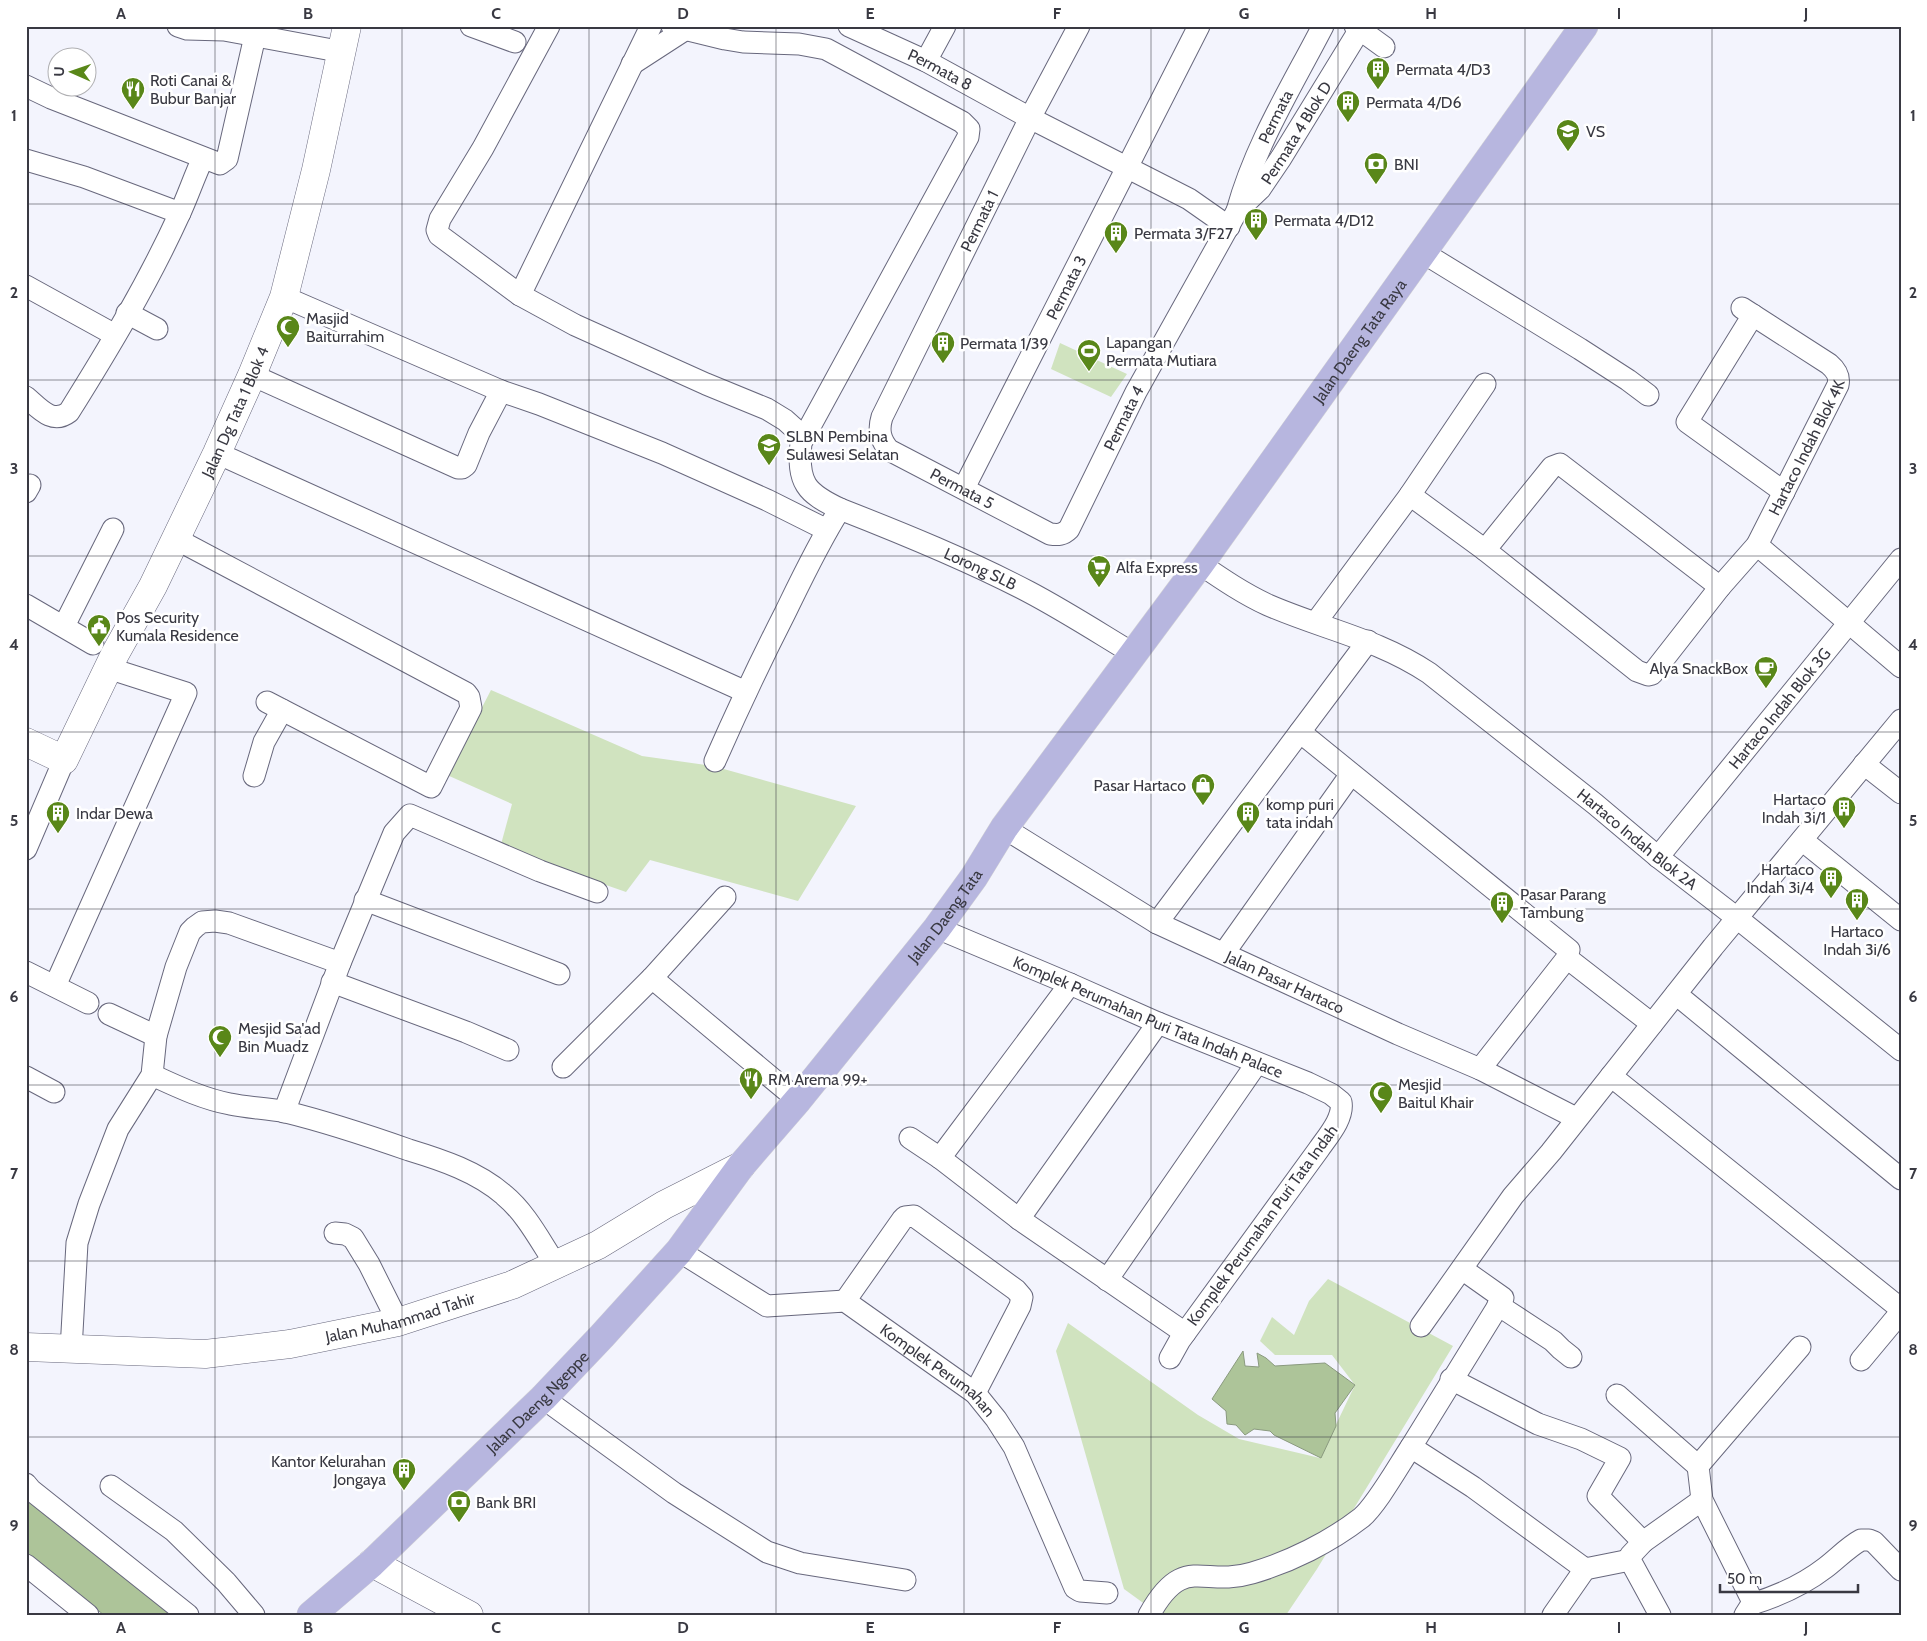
<svg xmlns="http://www.w3.org/2000/svg" width="1927" height="1641" font-family="Cabin,sans-serif">
<style>
.green{fill:#d0e3bf}
.water{fill:#adc499;stroke:#8a9a7f}
.lines{fill:none;stroke-linecap:round;stroke-linejoin:round}
.street-casing{stroke:#68687d;stroke-width:23}
.secondary-casing{stroke:#68687d;stroke-width:29}
.primary-casing{stroke:#d3d3d5;stroke-width:29}
.street{stroke:#fff;stroke-width:21}
.secondary{stroke:#fff;stroke-width:28}
.primary{stroke:#b7b6df;stroke-width:28}
.grid{fill:none;stroke:#393942;stroke-width:1;stroke-opacity:0.55}
.labels{text-anchor:middle;stroke-width:5;stroke-linejoin:round;paint-order:stroke}
.poi-label{font-size:16px;fill:#393942;stroke:#fff;text-anchor:start}
.street-label{font-size:16px;fill:#393942;stroke:#fff}
.neatline{fill:none;stroke:#393942;stroke-width:2}
.grid-label{font-size:16px;text-anchor:middle;font-weight:bold;fill:#393942}
</style>
<rect width="100%" height="100%" fill="#f3f4fd"/>
<path class="green" d="M 1060,343 L 1127,374 L 1111,397 L 1051,369 Z
M 491,690 L 642,756 L 713,766 L 856,806 L 798,901 L 650,860 L 626,892 L 500,848 L 512,804 L 447,775 Z
M 1328,1279 L 1453,1346 L 1317,1569 L 1286,1615 L 1144,1615 L 1146,1605 L 1124,1589 L 1056,1351 L 1068,1323 L 1198,1415 L 1239,1439 L 1320,1458 L 1355,1385 L 1332,1355 L 1275,1355 L 1260,1341 L 1272,1317 L 1294,1335 L 1309,1301 Z"/>
<path class="water" d="M 1243,1351 L 1245,1366 L 1259,1367 L 1257,1353 L 1266,1358 L 1275,1366 L 1325,1363 L 1355,1385 L 1335,1413 L 1336,1426 L 1321,1458 L 1274,1435 L 1270,1431 L 1254,1429 L 1245,1435 L 1236,1425 L 1227,1424 L 1226,1411 L 1212,1399 Z
M 26,1497 L 172,1615 L 104,1615 L 26,1554 Z"/>
<g class="lines">
<g class="street-casing">
<g id="street">
<path d="M 178,26 L 187,29 L 224,30 L 343,52"/>
<path d="M 471,26 L 515,42"/>
<path d="M 549,26 L 483,148 L 440,219 L 437,230 L 439,235 L 520,295 L 575,325 L 706,384 L 767,409 L 785,420 L 804,437"/>
<path d="M 672,26 L 725,39 L 743,42 L 799,44 L 826,49 L 962,122 L 969,129 L 968,137 L 801,443 C 797,483 806,493 840,509"/>
<path id="s1" d="M 849,26 L 926,61 L 1030,118 L 1189,199 L 1229,227"/>
<path id="s2" d="M 1079,26 L 1030,118 L 882,417 C 878,430 880,440 889,450 L 1050,534 C 1058,535 1063,535 1069,529 L 1136,392 L 1237,211 L 1260,189 L 1281,158 L 1360,29"/>
<path d="M 1355,26 L 1384,47"/>
<path d="M 926,61 L 945,26"/>
<path d="M 632,64 L 686,29"/>
<path d="M 26,86 L 51,98 L 220,164 L 227,159 L 255,36"/>
<path d="M 26,160 L 84,177 L 180,213"/>
<path id="s3" d="M 1237,211 C 1255,145 1292,86 1323,26"/>
<path d="M 1422,252 L 1580,349 L 1628,380 L 1648,395"/>
<path d="M 26,286 L 115,335"/>
<path d="M 520,295 L 651,26"/>
<path d="M 284,297 L 501,391 L 539,404 L 662,453 L 767,500 L 827,530"/>
<path d="M 127,313 L 157,329"/>
<path d="M 1753,315 L 1687,422 L 1784,492"/>
<path d="M 252,375 L 458,468 L 462,468 L 466,465 L 479,433 L 501,391"/>
<path d="M 26,397 C 39,408 52,425 69,412 C 109,348 148,283 179,215 C 188,196 194,177 203,158"/>
<path d="M 217,453 L 746,692"/>
<path id="s4" d="M 964,488 L 1199,26"/>
<path d="M 26,492 L 30,485"/>
<path id="s5" d="M 1410,495 L 1485,550 L 1637,671 L 1648,675 L 1652,674 L 1720,587 L 1757,545 L 1838,385 C 1840,376 1836,370 1829,364 L 1742,308"/>
<path d="M 176,539 L 466,693 L 469,697 L 471,708 L 431,787 L 267,702"/>
<path d="M 1757,545 L 1901,667"/>
<path d="M 1485,550 L 1552,467 L 1560,464 L 1720,587"/>
<path id="s6" d="M 1200,564 C 1222,579 1244,594 1268,605 C 1323,629 1378,639 1429,673 L 1595,804 L 1658,857 L 1737,918 L 1901,1050"/>
<path d="M 26,605 L 93,644"/>
<path d="M 1316,622 L 1410,495 L 1485,384"/>
<path d="M 64,626 L 113,529"/>
<path d="M 1300,732 L 1569,950 L 1567,958 L 1480,1069"/>
<path id="s7" d="M 715,761 C 737,711 760,662 785,613 C 802,578 819,542 840,509 C 904,534 968,560 1029,592 C 1065,611 1099,633 1134,654"/>
<path d="M 1864,764 L 1901,793"/>
<path d="M 254,776 L 264,742 L 282,710"/>
<path id="s8" d="M 1004,828 L 1157,923 L 1398,1034 L 1480,1069 L 1576,1118"/>
<path d="M 1802,840 L 1901,920"/>
<path d="M 26,849 L 64,760"/>
<path id="s9" d="M 1658,857 L 1901,559"/>
<path d="M 365,900 L 559,974"/>
<path d="M 1157,923 L 1368,641"/>
<path id="s10" d="M 937,928 L 1070,984 L 1158,1023 L 1308,1083 L 1331,1094 L 1341,1102 C 1344,1118 1328,1136 1319,1149 L 1180,1340 L 1170,1358"/>
<path d="M 1224,953 L 1351,774"/>
<path d="M 1567,958 L 1652,1024"/>
<path d="M 340,963 L 394,833 L 410,815 L 540,871 L 597,892"/>
<path d="M 26,972 L 88,1003"/>
<path d="M 652,978 L 725,897"/>
<path d="M 332,982 L 466,1032 L 508,1050"/>
<path d="M 55,986 L 186,693 L 108,668"/>
<path d="M 1676,994 L 1901,1179"/>
<path d="M 109,1014 L 156,1036"/>
<path d="M 563,1067 L 652,978 L 798,1100"/>
<path d="M 152,1075 C 176,1086 203,1099 230,1104 C 248,1108 267,1108 286,1112 C 327,1122 369,1136 409,1150 C 442,1160 478,1172 504,1195 C 526,1213 540,1241 556,1265"/>
<path d="M 1611,1076 L 1901,1309"/>
<path d="M 26,1077 L 54,1092"/>
<path d="M 910,1138 L 940,1158 L 1019,1219 L 1185,1333"/>
<path d="M 940,1158 L 1070,984"/>
<path d="M 1019,1219 L 1158,1023"/>
<path d="M 335,1233 L 345,1234 L 353,1238 L 369,1264 L 398,1322"/>
<path id="s11" d="M 679,1251 L 767,1306 L 845,1301 L 975,1393 L 996,1419 L 1014,1447 L 1075,1588 L 1080,1591 L 1107,1593"/>
<path d="M 1462,1269 L 1503,1298 L 1411,1447 L 1473,1487 L 1585,1569 L 1630,1560"/>
<path d="M 1107,1280 L 1257,1063"/>
<path d="M 845,1301 L 902,1220 L 905,1217 L 914,1216 L 1016,1290 L 1022,1297 L 1020,1306 L 975,1393"/>
<path d="M 1498,1305 L 1553,1341 L 1561,1349 L 1571,1357"/>
<path d="M 1421,1326 L 1513,1196 L 1551,1152 L 1713,947 L 1901,720"/>
<path d="M 71,1350 L 77,1243 L 89,1204 L 118,1129 L 152,1075 L 156,1036 L 176,967 L 190,932 L 195,927 L 202,922 L 215,921 L 229,923 L 340,963 L 284,1112"/>
<path d="M 1861,1360 L 1901,1312"/>
<path d="M 1451,1379 L 1538,1424 L 1581,1439 L 1620,1458 L 1598,1496 L 1643,1542"/>
<path d="M 1617,1395 L 1698,1466"/>
<path d="M 543,1398 L 674,1493 L 767,1552 L 800,1563 L 905,1580"/>
<path d="M 26,1484 L 31,1490 L 188,1615"/>
<path d="M 111,1486 L 174,1531 L 226,1582 L 254,1615"/>
<path d="M 26,1565 L 88,1615"/>
<path d="M 1752,1604 C 1778,1596 1803,1585 1825,1568 C 1837,1559 1848,1547 1861,1540 L 1869,1540 L 1874,1542 L 1901,1570"/>
<path d="M 1149,1615 C 1184,1552 1202,1588 1252,1573 C 1290,1562 1330,1542 1361,1518 C 1376,1506 1399,1465 1411,1447"/>
<path d="M 1553,1615 L 1585,1569"/>
<path d="M 1660,1615 L 1630,1560 L 1630,1556 L 1643,1542 L 1702,1500"/>
<path d="M 1745,1615 L 1752,1604 L 1751,1598 L 1702,1500 L 1698,1466 L 1800,1347"/>
</g>
</g>
<g class="secondary-casing">
<g id="secondary">
<path id="s12" d="M 26,742 L 64,760 L 115,654 L 153,586 L 217,453 L 252,375 L 284,297 L 316,170 L 347,26"/>
<path id="s13" d="M 26,1347 L 205,1354 L 290,1344 L 398,1322 L 512,1285 L 598,1245 L 664,1205 L 741,1166"/>
<path d="M 372,1563 L 469,1615"/>
</g>
</g>
<g class="primary-casing">
<g id="primary">
<path id="s14" d="M 311,1615 L 372,1563 L 543,1398 L 602,1336 L 679,1251 L 741,1166 L 798,1100 L 937,928 L 974,877 L 1004,828 L 1200,564 L 1584,26"/>
</g>
</g>
<use href="#street" class="street"/>
<use href="#secondary" class="secondary"/>
<use href="#primary" class="primary"/>
</g>
<path class="grid" d="M 215,26 L 215,1615M 402,26 L 402,1615M 589,26 L 589,1615M 776,26 L 776,1615M 964,26 L 964,1615M 1151,26 L 1151,1615M 1338,26 L 1338,1615M 1525,26 L 1525,1615M 1712,26 L 1712,1615M 26,204 L 1901,204M 26,380 L 1901,380M 26,556 L 1901,556M 26,732 L 1901,732M 26,909 L 1901,909M 26,1085 L 1901,1085M 26,1261 L 1901,1261M 26,1437 L 1901,1437"/>
<defs>
<g id="building-pin" transform="scale(1.25)"><path d="M0 17L-7.5 6A9.5 9.5 0 1 1 7.5 6Z" fill="#598719" stroke="#fff"/><path d="M-4-6H4V6H1V3H-1V6H-4ZM-2.5-4.3h1.7v1.8h-1.7ZM.8-4.3h1.7v1.8H.8ZM-2.5-1h1.7V.8h-1.7ZM.8-1h1.7V.8H.8Z" fill="#fff"/></g>
<g id="restaurant-pin" transform="scale(1.25)"><path d="M0 17L-7.5 6A9.5 9.5 0 1 1 7.5 6Z" fill="#598719" stroke="#fff"/><path d="M-5-6h1v4h1v-4h1v4h1v-4h1v5L-1.5 .5V6h-2V.5L-5-1ZM5-6V6H3V1.5H1.5Q1.5-4 5-6Z" fill="#fff"/></g>
<g id="school-pin" transform="scale(1.25)"><path d="M0 17L-7.5 6A9.5 9.5 0 1 1 7.5 6Z" fill="#598719" stroke="#fff"/><path d="M0-5L7-2L0 1L-7-2ZM-4 1L0 2.5L4 1V4Q0 6-4 4Z" fill="#fff"/></g>
<g id="bank-pin" transform="scale(1.25)"><path d="M0 17L-7.5 6A9.5 9.5 0 1 1 7.5 6Z" fill="#598719" stroke="#fff"/><path d="M-6-4H6V4H-6ZM0-2.3a2.3 2.3 0 1 0 0 4.6a2.3 2.3 0 1 0 0-4.6Z" fill="#fff"/></g>
<g id="mosque-pin" transform="scale(1.25)"><path d="M0 17L-7.5 6A9.5 9.5 0 1 1 7.5 6Z" fill="#598719" stroke="#fff"/><path d="M3.5-4.9A6 6 0 1 0 3.5 4.9A5 5 0 1 1 3.5-4.9Z" fill="#fff"/></g>
<g id="stadium-pin" transform="scale(1.25)"><path d="M0 17L-7.5 6A9.5 9.5 0 1 1 7.5 6Z" fill="#598719" stroke="#fff"/><path d="M0-5a6.5 5 0 1 0 0 10a6.5 5 0 1 0 0-10ZM-3.5-1.8h7v3.6h-7Z" fill="#fff"/></g>
<g id="supermarket-pin" transform="scale(1.25)"><path d="M0 17L-7.5 6A9.5 9.5 0 1 1 7.5 6Z" fill="#598719" stroke="#fff"/><path d="M-6-5.5h2.5l.6 2H6L4.5 2H-2.5L-4.4-4H-6ZM-1.5 3.2a1.3 1.3 0 1 0 .1 0ZM3 3.2a1.3 1.3 0 1 0 .1 0Z" fill="#fff"/></g>
<g id="civic-pin" transform="scale(1.25)"><path d="M0 17L-7.5 6A9.5 9.5 0 1 1 7.5 6Z" fill="#598719" stroke="#fff"/><path d="M-.6-6.5H3V-4.5H.6V-3L4-1V1h2V6H-6V1h2V-1L-.6-3ZM-1.2 2.5V6h2.4V2.5Z" fill="#fff"/></g>
<g id="cafe-pin" transform="scale(1.25)"><path d="M0 17L-7.5 6A9.5 9.5 0 1 1 7.5 6Z" fill="#598719" stroke="#fff"/><path d="M-5.5-4.5H6V0H3Q3 3.5 0 3.5H-2.5Q-5.5 3.5-5.5 0ZM3-3.2v2h1.7v-2ZM-6 4.5H4V6H-6Z" fill="#fff"/></g>
<g id="shop-pin" transform="scale(1.25)"><path d="M0 17L-7.5 6A9.5 9.5 0 1 1 7.5 6Z" fill="#598719" stroke="#fff"/><path d="M-5-2.5h2.3a2.7 3.5 0 0 1 5.4 0H5L5.5 6h-11ZM-1.5-2.5h3a1.5 2.3 0 0 0-3 0Z" fill="#fff"/></g>
</defs>
<g fill-rule="evenodd">
<use href="#building-pin" x="1378" y="69"/>
<use href="#restaurant-pin" x="133" y="89"/>
<use href="#building-pin" x="1348" y="102"/>
<use href="#school-pin" x="1568" y="131"/>
<use href="#bank-pin" x="1376" y="164"/>
<use href="#building-pin" x="1256" y="220"/>
<use href="#building-pin" x="1116" y="233"/>
<use href="#mosque-pin" x="288" y="327"/>
<use href="#building-pin" x="943" y="343"/>
<use href="#stadium-pin" x="1089" y="351"/>
<use href="#school-pin" x="769" y="445"/>
<use href="#supermarket-pin" x="1099" y="567"/>
<use href="#civic-pin" x="99" y="626"/>
<use href="#cafe-pin" x="1766" y="668"/>
<use href="#shop-pin" x="1203" y="785"/>
<use href="#building-pin" x="1844" y="808"/>
<use href="#building-pin" x="58" y="813"/>
<use href="#building-pin" x="1248" y="813"/>
<use href="#building-pin" x="1831" y="878"/>
<use href="#building-pin" x="1857" y="900"/>
<use href="#building-pin" x="1502" y="903"/>
<use href="#mosque-pin" x="220" y="1037"/>
<use href="#restaurant-pin" x="751" y="1079"/>
<use href="#mosque-pin" x="1381" y="1093"/>
<use href="#building-pin" x="404" y="1470"/>
<use href="#bank-pin" x="459" y="1502"/>
</g>
<g class="labels">
<g class="poi-label">
<text x="1396" y="75">Permata 4/D3</text>
<text x="150" y="86">Roti Canai &amp;<tspan x="150" dy="18">Bubur Banjar</tspan></text>
<text x="1366" y="108">Permata 4/D6</text>
<text x="1586" y="137">VS</text>
<text x="1394" y="170">BNI</text>
<text x="1274" y="226">Permata 4/D12</text>
<text x="1134" y="239">Permata 3/F27</text>
<text x="306" y="324">Masjid<tspan x="306" dy="18">Baiturrahim</tspan></text>
<text x="1106" y="348">Lapangan<tspan x="1106" dy="18">Permata Mutiara</tspan></text>
<text x="960" y="349">Permata 1/39</text>
<text x="786" y="442">SLBN Pembina<tspan x="786" dy="18">Sulawesi Selatan</tspan></text>
<text x="1116" y="573">Alfa Express</text>
<text x="116" y="623">Pos Security<tspan x="116" dy="18">Kumala Residence</tspan></text>
<text x="1748" y="674" text-anchor="end">Alya SnackBox</text>
<text x="1186" y="791" text-anchor="end">Pasar Hartaco</text>
<text x="1826" y="805" text-anchor="end">Hartaco<tspan x="1826" dy="18">Indah 3i/1</tspan></text>
<text x="1266" y="810">komp puri<tspan x="1266" dy="18">tata indah</tspan></text>
<text x="76" y="819">Indar Dewa</text>
<text x="1814" y="875" text-anchor="end">Hartaco<tspan x="1814" dy="18">Indah 3i/4</tspan></text>
<text x="1520" y="900">Pasar Parang<tspan x="1520" dy="18">Tambung</tspan></text>
<text x="1857" y="937" text-anchor="middle">Hartaco<tspan x="1857" dy="18">Indah 3i/6</tspan></text>
<text x="238" y="1034">Mesjid Sa'ad<tspan x="238" dy="18">Bin Muadz</tspan></text>
<text x="768" y="1085">RM Arema 99+</text>
<text x="1398" y="1090">Mesjid<tspan x="1398" dy="18">Baitul Khair</tspan></text>
<text x="386" y="1467" text-anchor="end">Kantor Kelurahan<tspan x="386" dy="18">Jongaya</tspan></text>
<text x="476" y="1508">Bank BRI</text>
</g>
<g class="street-label">
<text dy="6" stroke="none"><textPath href="#s1" startOffset="101">Permata 8</textPath></text>
<text dy="6" stroke="none"><textPath href="#s3" startOffset="102">Permata</textPath></text>
<text dy="6" stroke="none"><textPath href="#s2" startOffset="1134">Permata 4 Blok D</textPath></text>
<text transform="translate(979 221) rotate(-64)" y="6">Permata 1</text>
<text dy="6" stroke="none"><textPath href="#s4" startOffset="225">Permata 3</textPath></text>
<text dy="6" stroke="none"><textPath href="#s14" startOffset="1655">Jalan Daeng Tata Raya</textPath></text>
<text dy="6" stroke="none"><textPath href="#s12" startOffset="430">Jalan Dg Tata 1 Blok 4</textPath></text>
<text dy="6" stroke="none"><textPath href="#s2" startOffset="799">Permata 4</textPath></text>
<text dy="6" stroke="none"><textPath href="#s5" startOffset="579">Hartaco Indah Blok 4K</textPath></text>
<text dy="6" stroke="none"><textPath href="#s2" startOffset="556">Permata 5</textPath></text>
<text dy="6" stroke="none"><textPath href="#s7" startOffset="434">Lorong SLB</textPath></text>
<text dy="6" stroke="none"><textPath href="#s9" startOffset="192">Hartaco Indah Blok 3G</textPath></text>
<text dy="6" stroke="none"><textPath href="#s6" startOffset="521">Hartaco Indah Blok 2A</textPath></text>
<text dy="6" stroke="none"><textPath href="#s14" startOffset="946">Jalan Daeng Tata</textPath></text>
<text dy="6" stroke="none"><textPath href="#s8" startOffset="321">Jalan Pasar Hartaco</textPath></text>
<text dy="6" stroke="none"><textPath href="#s10" startOffset="229">Komplek Perumahan Puri Tata Indah Palace</textPath></text>
<text transform="translate(1262 1225) rotate(-54)" y="6">Komplek Perumahan Puri Tata Indah</text>
<text dy="6" stroke="none"><textPath href="#s13" startOffset="378">Jalan Muhammad Tahir</textPath></text>
<text dy="6" stroke="none"><textPath href="#s11" startOffset="298">Komplek Perumahan</textPath></text>
<text dy="6" stroke="none"><textPath href="#s14" startOffset="311">Jalan Daeng Ngeppe</textPath></text>
</g>
</g>
<rect width="1927" height="1641" fill="none" stroke="#ffffff" stroke-width="55"/>
<g transform="translate(72 72) rotate(272)"><circle r="24" fill="#ffffff" stroke="#b0b0b3"/>
<path d="M0-4L9 19L0 12L-9 19Z" fill="#598719"/>
<text y="-8" font-size="14" font-weight="bold" text-anchor="middle" fill="#393942">U</text>
</g>
<path d="M1720 1584v8h138v-8" fill="none" stroke="#393942" stroke-width="2.5"/>
<text x="1727" y="1584" font-size="15" fill="#393942" stroke="#ffffff" stroke-width="4" paint-order="stroke">50 m</text>
<rect x="28" y="28" width="1872" height="1586" class="neatline"/>
<g class="grid-label">
<text x="121" y="19">A</text>
<text x="308" y="19">B</text>
<text x="496" y="19">C</text>
<text x="683" y="19">D</text>
<text x="870" y="19">E</text>
<text x="1057" y="19">F</text>
<text x="1244" y="19">G</text>
<text x="1431" y="19">H</text>
<text x="1619" y="19">I</text>
<text x="1806" y="19">J</text>
<text x="14" y="121">1</text>
<text x="1913" y="121">1</text>
<text x="14" y="298">2</text>
<text x="1913" y="298">2</text>
<text x="14" y="474">3</text>
<text x="1913" y="474">3</text>
<text x="14" y="650">4</text>
<text x="1913" y="650">4</text>
<text x="14" y="826">5</text>
<text x="1913" y="826">5</text>
<text x="14" y="1002">6</text>
<text x="1913" y="1002">6</text>
<text x="14" y="1179">7</text>
<text x="1913" y="1179">7</text>
<text x="14" y="1355">8</text>
<text x="1913" y="1355">8</text>
<text x="14" y="1531">9</text>
<text x="1913" y="1531">9</text>
<text x="121" y="1633">A</text>
<text x="308" y="1633">B</text>
<text x="496" y="1633">C</text>
<text x="683" y="1633">D</text>
<text x="870" y="1633">E</text>
<text x="1057" y="1633">F</text>
<text x="1244" y="1633">G</text>
<text x="1431" y="1633">H</text>
<text x="1619" y="1633">I</text>
<text x="1806" y="1633">J</text>
</g>
</svg>
